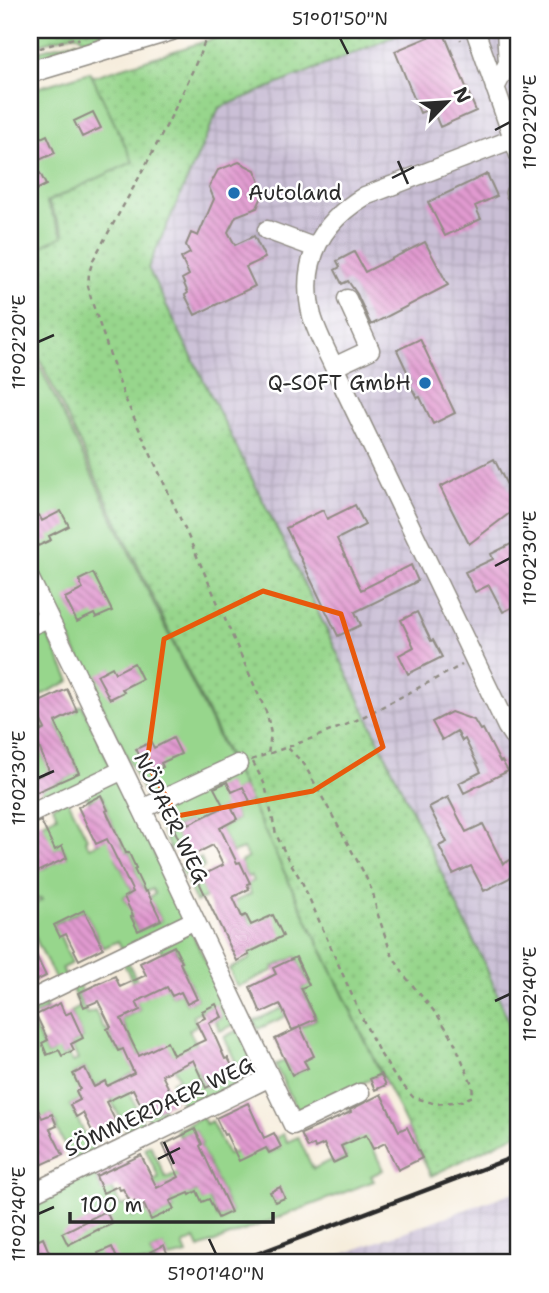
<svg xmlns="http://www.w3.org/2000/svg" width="549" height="1293" font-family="'Shantell Sans',sans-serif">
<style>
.industrial{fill:url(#industrial-grid)}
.grass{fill:url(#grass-dots);stroke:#61805c;stroke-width:2}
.garden{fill:#97d68c;stroke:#61805c;stroke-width:2;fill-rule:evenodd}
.building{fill:url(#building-back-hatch)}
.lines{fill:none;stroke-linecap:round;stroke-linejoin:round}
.minor-casing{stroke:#908c84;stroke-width:21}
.major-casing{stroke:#908c84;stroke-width:24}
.path{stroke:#908c84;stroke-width:2.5;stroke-dasharray:5 5;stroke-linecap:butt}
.minor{stroke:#fff;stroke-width:18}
.major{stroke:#fff;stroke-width:21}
.rail{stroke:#2b2b2b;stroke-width:4.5}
.marked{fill:none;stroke:#e8590c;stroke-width:5;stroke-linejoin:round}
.ticks{fill:none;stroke:#2b2b2b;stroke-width:2.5}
.poi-dot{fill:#1f6fb2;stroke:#fff;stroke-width:2.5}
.labels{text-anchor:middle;stroke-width:5;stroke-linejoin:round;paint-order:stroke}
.poi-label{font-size:21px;fill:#2b2b2b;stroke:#fff;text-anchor:start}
.street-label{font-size:21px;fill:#2b2b2b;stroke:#fff}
.neatline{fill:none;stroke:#2b2b2b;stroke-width:2.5}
.ticks-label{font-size:18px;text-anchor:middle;fill:#2b2b2b}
</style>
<defs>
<pattern id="industrial-grid" width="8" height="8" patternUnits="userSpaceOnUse" patternTransform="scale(1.75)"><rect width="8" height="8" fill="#cabfd6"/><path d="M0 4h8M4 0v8" fill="none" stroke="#aea4b8"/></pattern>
<pattern id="grass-dots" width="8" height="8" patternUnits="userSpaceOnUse" patternTransform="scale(1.75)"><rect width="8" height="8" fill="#97d68c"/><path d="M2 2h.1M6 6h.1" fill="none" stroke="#82b879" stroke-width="1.8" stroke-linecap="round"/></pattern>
<pattern id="building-back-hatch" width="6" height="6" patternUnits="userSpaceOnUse" patternTransform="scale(1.75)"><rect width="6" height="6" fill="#e19ad0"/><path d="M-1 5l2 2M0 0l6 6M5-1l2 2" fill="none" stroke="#b77ea9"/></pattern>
</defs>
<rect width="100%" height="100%" fill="#fff"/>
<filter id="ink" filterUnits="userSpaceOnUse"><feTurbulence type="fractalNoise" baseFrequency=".0143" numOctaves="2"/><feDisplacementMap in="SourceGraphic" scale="14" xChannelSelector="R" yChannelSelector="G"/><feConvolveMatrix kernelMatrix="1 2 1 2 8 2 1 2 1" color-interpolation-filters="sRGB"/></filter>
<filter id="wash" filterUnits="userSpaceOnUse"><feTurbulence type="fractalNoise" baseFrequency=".00686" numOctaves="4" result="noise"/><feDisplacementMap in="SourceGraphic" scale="28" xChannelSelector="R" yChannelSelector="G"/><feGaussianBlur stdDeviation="1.57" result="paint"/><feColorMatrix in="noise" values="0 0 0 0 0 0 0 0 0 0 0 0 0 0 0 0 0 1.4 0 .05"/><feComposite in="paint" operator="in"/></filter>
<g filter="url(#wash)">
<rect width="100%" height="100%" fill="#f6eddc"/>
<path class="industrial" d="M 406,30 L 519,30 L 519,1047 L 486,967 L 315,606 L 148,268 L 219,108 L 379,43 Z
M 519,1190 L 519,1263 L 318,1263 Z"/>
<path class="grass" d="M 30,30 L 110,30 L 84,40 L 78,35 L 71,35 L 30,47 Z
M 241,30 L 406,30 L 379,43 L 219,108 L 148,268 L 315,606 L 486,967 L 519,1047 L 519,1133 L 431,1176 L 250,801 L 30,339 L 30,250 L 64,233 L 48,202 L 125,163 L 88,78 Z
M 76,41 L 79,43 L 81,50 L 30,65 L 30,53 Z"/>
<path class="garden" d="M 90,72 L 133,162 L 46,202 L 63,236 L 30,252 L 30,90 Z
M 30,346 L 230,762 L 148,801 L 30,556 Z
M 42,624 L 70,681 L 39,696 L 43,704 L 77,711 L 76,708 L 82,705 L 112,769 L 47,800 L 36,778 L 30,780 L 30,695 L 35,693 L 30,682 L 30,662 L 37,658 L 30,643 L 30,630 ZM 56,724 L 79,772 L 56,784 L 34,735 Z
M 235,771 L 243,787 L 230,794 L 236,807 L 250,801 L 381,1074 L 299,1114 L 275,1065 L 285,1060 L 293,1075 L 307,1068 L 292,1031 L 316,1019 L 301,988 L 309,984 L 296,957 L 273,967 L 274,970 L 237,987 L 229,969 L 250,959 L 248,953 L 251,925 L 246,915 L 242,917 L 240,912 L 229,904 L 251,894 L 247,884 L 253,881 L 251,876 L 247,877 L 240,862 L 248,858 L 243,849 L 232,853 L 220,828 L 237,819 L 230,805 L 205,816 L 192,830 L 188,822 L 174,828 L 182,846 L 171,851 L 152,811 Z
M 116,775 L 186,921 L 123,951 L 118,941 L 103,948 L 84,910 L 55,924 L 72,963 L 62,968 L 67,979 L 57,983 L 34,935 L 30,936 L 30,907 L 42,900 L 41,898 L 36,900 L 34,896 L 30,898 L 30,875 L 67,857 L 62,847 L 52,851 L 42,823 L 57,816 L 53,806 L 67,798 L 87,838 L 85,840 L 89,847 L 99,843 L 105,834 L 124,849 L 106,811 L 108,809 L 102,796 L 89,801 L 84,791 ZM 128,851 L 136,868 L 134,869 L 145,892 L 152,889 L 155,894 L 149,897 L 161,920 L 138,931 L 131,917 L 142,911 L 127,903 L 124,897 L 133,892 L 116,858 Z
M 201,858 L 204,867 L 184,877 L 180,868 Z
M 197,878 L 207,897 L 196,902 L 187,883 Z
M 189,927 L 236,1024 L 220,1031 L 215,1020 L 221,1017 L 215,1005 L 193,1015 L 197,1025 L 189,1030 C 195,1043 204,1053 210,1066 L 198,1072 L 206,1087 L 240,1071 L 224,1037 L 238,1030 L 260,1073 L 185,1109 L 172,1082 L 179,1078 L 170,1058 L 146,1053 L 139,1056 L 121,1019 L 140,1010 L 135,999 L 136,988 L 122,960 L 126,958 L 145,997 L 162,976 L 172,996 L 181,992 L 187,1004 L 197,999 L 180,963 L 182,961 L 175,947 L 162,952 L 157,942 Z
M 77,981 L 82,991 L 78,994 L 87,1014 L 95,1011 L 104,1029 L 107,1029 L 118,1051 L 123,1049 L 126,1056 L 130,1054 L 138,1071 L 116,1082 L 122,1094 L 129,1091 L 146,1128 L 129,1136 L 111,1100 L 113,1099 L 105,1082 L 94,1086 L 85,1068 L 73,1074 L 80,1089 L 80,1100 L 70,1105 L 95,1153 L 73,1163 L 56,1127 L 57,1126 L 52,1114 L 44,1118 L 35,1128 L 30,1118 L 30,1004 L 42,998 L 47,1009 L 30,1018 L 47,1055 L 53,1052 L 57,1045 L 62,1056 L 68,1053 L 73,1062 L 78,1060 L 71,1044 L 83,1038 L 71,1012 L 80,1007 L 70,985 Z
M 282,1008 L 286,1016 L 258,1029 L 254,1021 Z
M 163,1107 L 168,1117 L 151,1126 L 146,1115 Z
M 350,1109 L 357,1125 L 362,1123 L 383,1170 L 371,1176 L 374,1181 L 199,1248 L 195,1239 L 183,1245 L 187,1254 L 169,1258 L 163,1246 L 150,1252 L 156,1263 L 30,1263 L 30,1200 L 93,1170 L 102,1190 L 111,1186 L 121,1206 L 127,1204 L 133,1217 L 147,1210 L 152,1220 L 174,1209 L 170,1201 L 172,1200 L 136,1189 L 159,1178 L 145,1148 L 150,1145 L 166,1178 L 179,1172 L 190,1195 L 197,1191 L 209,1199 L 218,1218 L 231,1212 L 200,1146 L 202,1144 L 195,1130 L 179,1137 L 176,1130 L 202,1117 L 206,1124 L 211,1121 L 228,1155 L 235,1152 L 266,1148 L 269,1153 L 280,1148 L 276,1138 L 283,1134 L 287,1142 L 298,1137 L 313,1169 L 332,1160 L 334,1163 L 346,1157 L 341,1147 L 360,1137 L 347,1110 Z"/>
<g id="blocks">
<path class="building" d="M 443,31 L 476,111 L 440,127 L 432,108 L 420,113 L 395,51 Z
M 93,112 L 101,128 L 82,137 L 74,121 Z
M 47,135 L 55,153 L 37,161 L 30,147 L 30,143 Z
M 239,162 L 255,170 L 264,192 L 257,208 L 236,216 L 228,232 L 235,245 L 254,236 L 265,258 L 246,267 L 255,286 L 195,315 L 185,295 L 188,293 L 182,279 L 189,275 L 181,258 L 190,253 L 186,245 L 191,233 L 198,236 L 214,199 L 209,187 L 218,170 Z
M 40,173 L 46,185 L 30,193 L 30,178 Z
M 487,174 L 497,196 L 475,206 L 481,219 L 445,236 L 428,202 Z
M 425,242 L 448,285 L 371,325 L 357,294 L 348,281 L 342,284 L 335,270 L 340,267 L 337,261 L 354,252 L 365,272 Z
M 420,339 L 455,413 L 433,424 L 420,397 L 417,398 L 409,383 L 412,382 L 397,350 Z
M 494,459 L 510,491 L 519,487 L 519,506 L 469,544 L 440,487 Z
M 355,505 L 365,525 L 337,539 L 361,590 L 411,565 L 418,581 L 355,612 L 361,625 L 338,636 L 286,528 L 323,510 L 327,519 Z
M 61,511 L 69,526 L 49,536 L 51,540 L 38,546 L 30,532 L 30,520 L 39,515 L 42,521 Z
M 519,540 L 519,604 L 503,612 L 489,585 L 475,592 L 465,572 L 493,559 L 491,554 Z
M 93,573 L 112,611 L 96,618 L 94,614 L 77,622 L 65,598 L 83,589 L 79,580 Z
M 417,612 L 431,641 L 433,640 L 442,657 L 408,674 L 399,655 L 414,647 L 401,620 Z
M 134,663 L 142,679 L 122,689 L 124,692 L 110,699 L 97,675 L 112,667 L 115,673 Z
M 67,689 L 77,711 L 55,722 L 79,773 L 30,795 L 30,780 L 49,771 L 34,735 L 45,729 L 33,705 Z
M 451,712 L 474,720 L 480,730 L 483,729 L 500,762 L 502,761 L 508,771 L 464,793 L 459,783 L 481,772 L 465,739 L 462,741 L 457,731 L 442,740 L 432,722 Z
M 173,738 L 181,754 L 161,763 L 163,767 L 149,773 L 136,749 L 151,742 L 154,748 Z
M 227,782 L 232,792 L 243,787 L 250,801 L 232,809 L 237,819 L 220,828 L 237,863 L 240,862 L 250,883 L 247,884 L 249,889 L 233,897 L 242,917 L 246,915 L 251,925 L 273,915 L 283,936 L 248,953 L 249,955 L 237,961 L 197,878 L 223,865 L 213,845 L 187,858 L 174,829 L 188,822 L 189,824 L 224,807 L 214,788 Z
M 101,795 L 108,810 L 106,811 L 126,853 L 129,853 L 136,868 L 134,869 L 145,892 L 147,891 L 161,920 L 138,931 L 131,917 L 133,916 L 124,897 L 133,892 L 107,839 L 96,844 L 78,807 Z
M 448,797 L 466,832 L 483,824 L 503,864 L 519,855 L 519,873 L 484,891 L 471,866 L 453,874 L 439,846 L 447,842 L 429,807 Z
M 41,821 L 55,850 L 62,846 L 67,858 L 30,875 L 30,825 Z
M 84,910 L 103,948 L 79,960 L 66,934 L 60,937 L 54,925 Z
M 30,943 L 46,976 L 30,984 Z
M 174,946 L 182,962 L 180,963 L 197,999 L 187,1004 L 181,992 L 172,996 L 167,987 L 136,1002 L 140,1010 L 121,1019 L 133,1044 L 139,1056 L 167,1042 L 173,1055 L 205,1040 L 196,1022 L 205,1018 L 202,1011 L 216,1004 L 222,1017 L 209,1023 L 225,1059 L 228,1058 L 236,1073 L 206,1088 L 193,1060 L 162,1075 L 175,1101 L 163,1107 L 146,1115 L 133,1089 L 106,1102 L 119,1128 L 96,1139 L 83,1113 L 76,1117 L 70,1105 L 80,1100 L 76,1091 L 80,1089 L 73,1074 L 85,1068 L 94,1087 L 105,1081 L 107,1086 L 134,1073 L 123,1049 L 118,1051 L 107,1029 L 111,1027 L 98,1001 L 84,1007 L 78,993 L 115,976 L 120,987 L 146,975 L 140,963 Z
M 296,957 L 309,985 L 301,988 L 316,1019 L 300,1026 L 314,1056 L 304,1061 L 308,1068 L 292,1075 L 275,1039 L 300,1027 L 292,1030 L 280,1004 L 261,1013 L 250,987 L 276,974 L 273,968 Z
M 60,1003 L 65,1015 L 71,1012 L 83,1038 L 71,1044 L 74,1050 L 62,1056 L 59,1050 L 47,1055 L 42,1043 L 48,1040 L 36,1015 Z
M 381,1074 L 386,1085 L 375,1090 L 370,1079 Z
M 30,1093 L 42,1118 L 52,1114 L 57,1126 L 50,1129 L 63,1155 L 39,1166 L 30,1146 Z
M 381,1094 L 399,1131 L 407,1127 L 422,1158 L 398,1170 L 385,1143 L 373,1149 L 366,1135 L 341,1146 L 346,1157 L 333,1163 L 324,1144 L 315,1148 L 314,1145 L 308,1148 L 301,1134 L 351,1112 L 350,1110 Z
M 248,1103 L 264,1138 L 274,1133 L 281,1147 L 269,1153 L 266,1148 L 239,1161 L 226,1134 L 224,1135 L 216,1118 Z
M 195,1129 L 202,1144 L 200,1146 L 231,1212 L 218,1218 L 209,1199 L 202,1202 L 197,1191 L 190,1195 L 189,1193 L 170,1201 L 174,1209 L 151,1220 L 144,1205 L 138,1208 L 134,1201 L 131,1203 L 123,1189 L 120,1190 L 118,1186 L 103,1193 L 96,1176 L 141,1155 L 157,1188 L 179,1177 L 163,1145 Z
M 280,1187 L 285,1198 L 275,1202 L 270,1192 Z
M 106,1211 L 112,1224 L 99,1230 L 99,1229 L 68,1245 L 62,1233 Z
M 43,1238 L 49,1252 L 37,1258 L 30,1244 Z
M 164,1245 L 169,1258 L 156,1263 L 150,1252 Z
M 112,1247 L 119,1263 L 103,1263 L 98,1253 Z"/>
</g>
</g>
<g filter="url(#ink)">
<use href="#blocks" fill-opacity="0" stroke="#908c84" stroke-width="2"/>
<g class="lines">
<g class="minor-casing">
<path id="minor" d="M 475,30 L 519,155
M 495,88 L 508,63 L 506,30
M 513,139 L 365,196 C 320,223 299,263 312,316 C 317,333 326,350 334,367 L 507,727 L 519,745
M 515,193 L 519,192
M 267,230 L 316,248
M 334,367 L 370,350 L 347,299
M 30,579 L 142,809 L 293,1125 L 360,1093
M 30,626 L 48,618
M 142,809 L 238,764
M 30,814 L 123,770
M 30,1000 L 195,920
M 30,1194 L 270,1077"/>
</g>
<g class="major-casing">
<path id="major" d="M 30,72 L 170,30"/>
</g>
<path class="path" d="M 456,30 L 461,40
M 208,33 C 178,112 134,186 93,260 L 89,273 L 88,286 L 92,302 L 124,396 L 184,527 L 267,714 L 271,734 L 268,754
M 30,51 L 77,37 L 79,40
M 251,760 L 313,738 L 353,722 L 462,665
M 253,762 L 265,785 L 276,834 L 287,857 L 302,882 L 362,1018 L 378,1050 L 393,1074 L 413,1097 L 436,1104 L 461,1101 L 473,1096 L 472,1084 L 453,1039 L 438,1016 L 404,975 L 391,953 L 377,912 L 373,893 L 364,873 L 304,764 L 287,747"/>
<use href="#minor" class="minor"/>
<use href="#major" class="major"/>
<path class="rail" d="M 233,1263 L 519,1155"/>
</g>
</g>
<path class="marked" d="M 263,591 L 341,614 L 383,747 L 313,791 L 177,816 L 147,763 L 164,639 Z"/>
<path class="ticks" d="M 340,38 L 348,54M 495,130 L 510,122M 398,161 L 408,184M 392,178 L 414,167M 38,342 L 54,335M 495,566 L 510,558M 38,778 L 54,771M 495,1001 L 510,994M 164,1142 L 174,1164M 158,1159 L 180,1148M 38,1214 L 54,1207M 209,1239 L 216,1254"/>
<g class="poi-dot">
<circle cx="234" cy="193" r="7"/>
<circle cx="425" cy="383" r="7"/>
</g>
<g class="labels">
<g class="poi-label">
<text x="248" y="200">Autoland</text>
<text x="411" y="390" text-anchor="end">Q-SOFT GmbH</text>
</g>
<g class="street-label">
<text transform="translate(171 818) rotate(64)" y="7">NÖDAER WEG</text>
<text transform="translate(159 1107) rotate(-25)" y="7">SÖMMERDAER WEG</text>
</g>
</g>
<rect width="549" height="1293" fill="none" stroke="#fff" stroke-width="77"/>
<g transform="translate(447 102) rotate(65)" stroke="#ffffff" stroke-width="5" paint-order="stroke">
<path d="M0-5L12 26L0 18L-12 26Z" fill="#2b2b2b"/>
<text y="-10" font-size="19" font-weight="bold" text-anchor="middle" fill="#2b2b2b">N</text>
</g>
<path d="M70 1212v10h203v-10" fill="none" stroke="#2b2b2b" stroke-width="3.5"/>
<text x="80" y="1212" font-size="21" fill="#2b2b2b" stroke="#ffffff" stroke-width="5" paint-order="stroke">100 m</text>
<rect x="38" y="38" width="472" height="1216" class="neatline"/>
<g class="ticks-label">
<text x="340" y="25">51°01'50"N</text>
<text transform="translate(530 122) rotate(-90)" y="6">11°02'20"E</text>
<text transform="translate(19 342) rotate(-90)" y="6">11°02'20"E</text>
<text transform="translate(530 558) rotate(-90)" y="6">11°02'30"E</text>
<text transform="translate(19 778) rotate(-90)" y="6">11°02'30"E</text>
<text transform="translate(530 994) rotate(-90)" y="6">11°02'40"E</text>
<text transform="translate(19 1214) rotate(-90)" y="6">11°02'40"E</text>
<text x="216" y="1280">51°01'40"N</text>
</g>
</svg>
